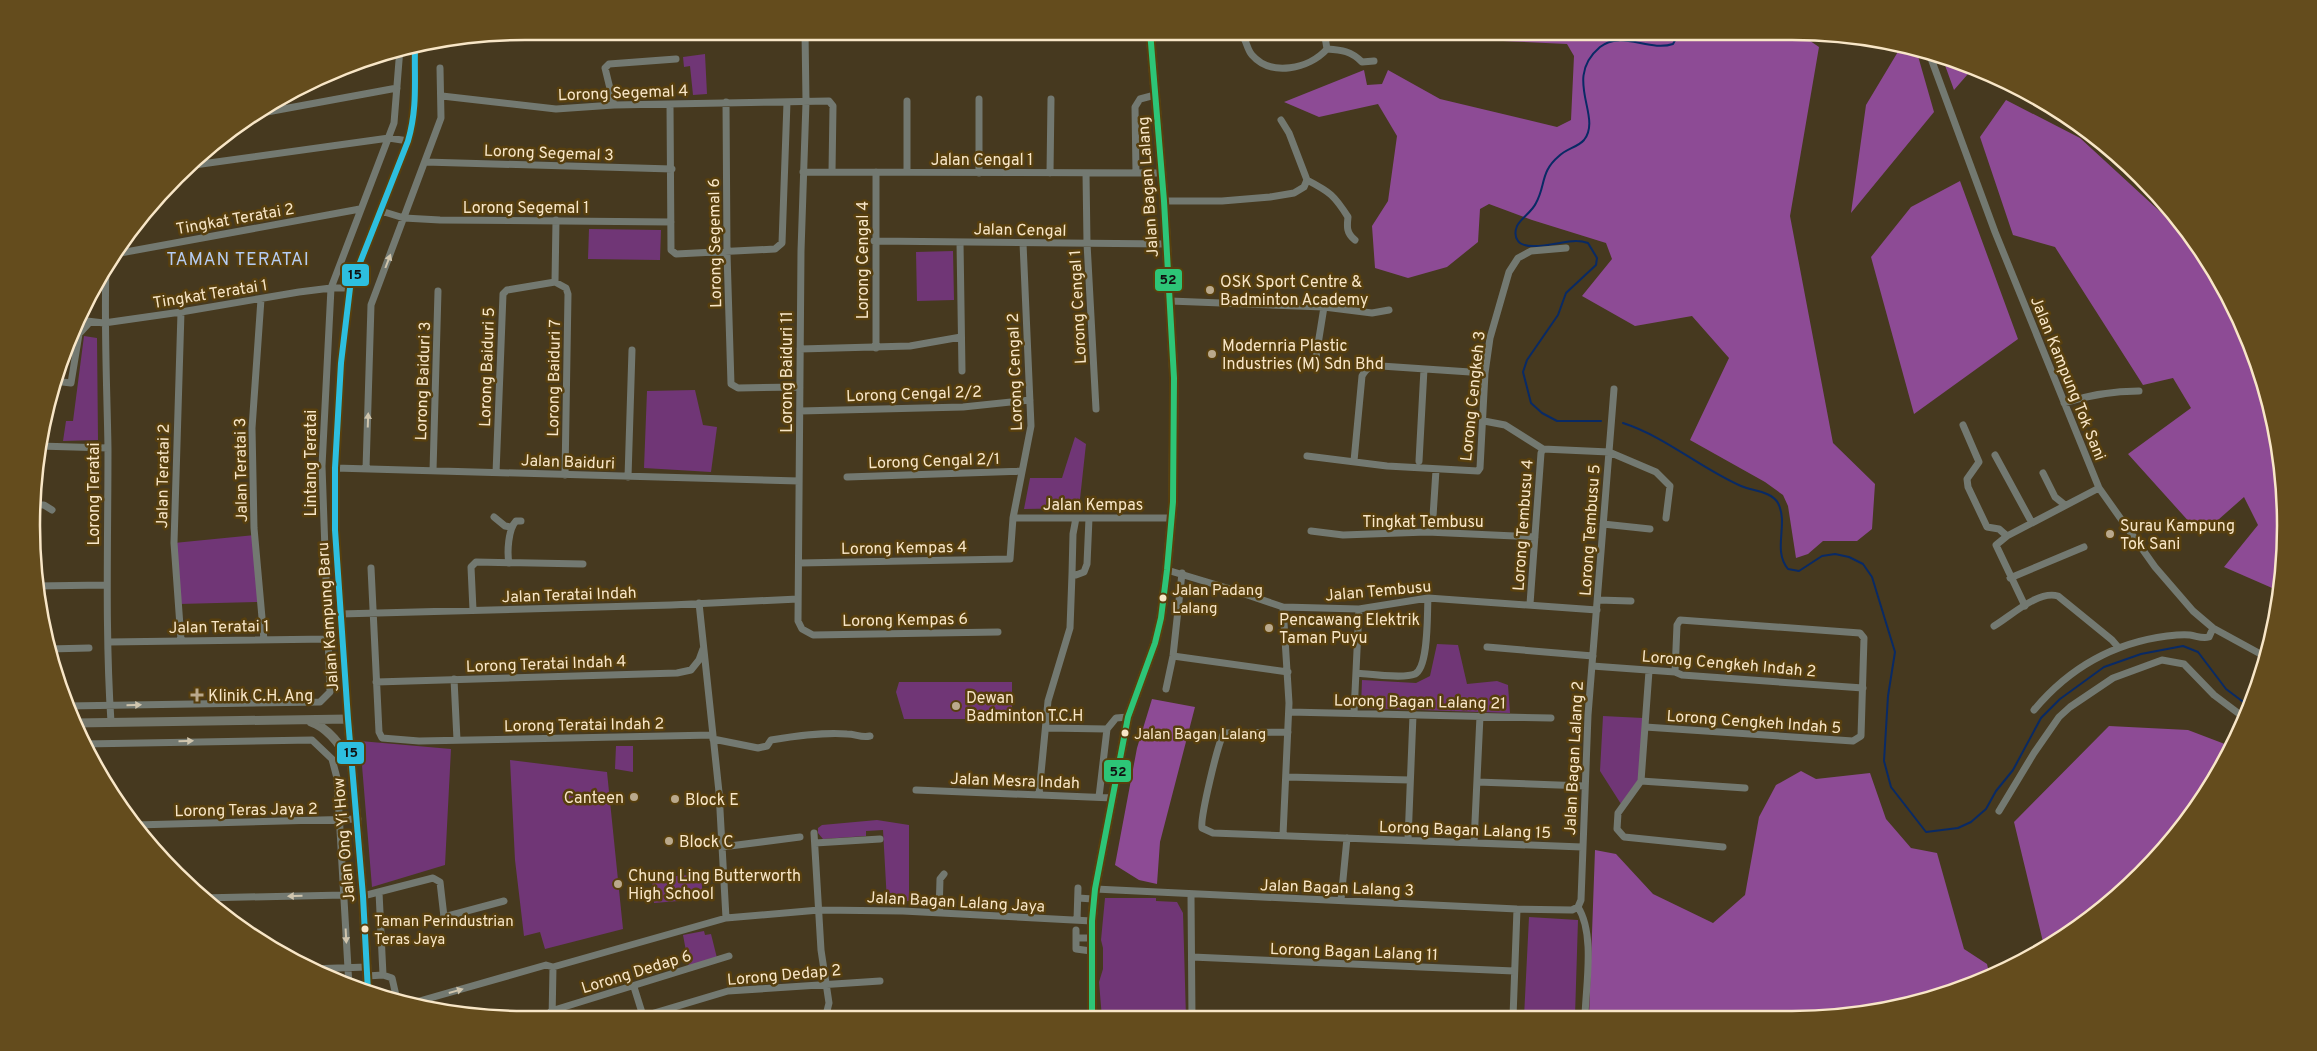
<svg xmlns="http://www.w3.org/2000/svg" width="2317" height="1051" font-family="Overpass,sans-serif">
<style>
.green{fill:#703676}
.forest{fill:#8d4b95}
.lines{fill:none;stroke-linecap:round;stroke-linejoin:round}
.stream{stroke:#092a65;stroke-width:2}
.minor{stroke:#737971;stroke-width:7}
.major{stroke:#73766b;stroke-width:9}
.bus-1-casing{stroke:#573f0e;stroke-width:10}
.bus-2-casing{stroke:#573f0e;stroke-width:10}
.bus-1{stroke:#2dbfdf;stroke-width:6}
.bus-2{stroke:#2dc577;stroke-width:6}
.oneway{fill:#d0c5ad}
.poi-dot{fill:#baa98c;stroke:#573f0e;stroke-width:2}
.bus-dot{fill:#f8e6c7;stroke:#573f0e;stroke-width:2}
.labels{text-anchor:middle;stroke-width:5;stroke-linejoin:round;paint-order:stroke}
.bus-label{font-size:15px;fill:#f8e6c7;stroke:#573f0e;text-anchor:start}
.street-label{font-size:16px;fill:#f8e6c7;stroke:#573f0e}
.poi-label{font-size:16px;fill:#f8e6c7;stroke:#573f0e;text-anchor:start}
.neighbourhood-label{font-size:18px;letter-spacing:1px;fill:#b6cdf4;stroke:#573f0e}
.rim{fill:none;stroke:#f8e6c7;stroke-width:2.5}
.line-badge{stroke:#573f0e;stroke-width:2}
.pale-badge-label{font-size:14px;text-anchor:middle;font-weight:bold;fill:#111}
</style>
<rect width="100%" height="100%" fill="#46391f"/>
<path class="green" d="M 705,54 L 707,94 L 693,95 L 690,66 L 684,67 L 683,57 Z
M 589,229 L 661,230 L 660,260 L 588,259 Z
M 953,251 L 954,300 L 917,301 L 916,252 Z
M 84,336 L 97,338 L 98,440 L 63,441 L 66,421 L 73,421 Z
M 695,390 L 703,425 L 717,427 L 711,472 L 644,468 L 647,391 Z
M 1075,437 L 1086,444 L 1079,508 L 1024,509 L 1030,478 L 1062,478 Z
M 255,535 L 258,602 L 179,604 L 174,543 Z
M 1437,644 L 1458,645 L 1467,684 L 1497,681 L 1508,685 L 1510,713 L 1361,708 L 1362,680 L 1416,683 L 1430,676 Z
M 899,682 L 1012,682 L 1012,719 L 904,719 L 896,692 Z
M 1603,716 L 1643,718 L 1639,779 L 1621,804 L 1600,771 Z
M 360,741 L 451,749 L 445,865 L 372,887 Z
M 616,746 L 633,746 L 633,772 L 615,769 Z
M 510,760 L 607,772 L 623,929 L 545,949 L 540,932 L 524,936 L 515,860 Z
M 877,820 L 909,825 L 909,901 L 887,902 L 883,830 L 866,831 L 866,836 L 823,839 L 818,833 L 818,828 L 822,825 Z
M 701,874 L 703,899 L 654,903 L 652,878 Z
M 1105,898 L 1156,898 L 1156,901 L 1177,902 L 1183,913 L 1186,1018 L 1102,1018 L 1099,982 L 1103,969 L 1103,948 L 1101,940 Z
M 1529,917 L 1578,920 L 1575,1016 L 1524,1017 Z
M 704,931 L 705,935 L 711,934 L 717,958 L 689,967 L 683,935 Z"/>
<path class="forest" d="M 1485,31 L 1792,31 L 1797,32 L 1819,47 L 1790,216 L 1833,443 L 1875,484 L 1872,529 L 1857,541 L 1823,541 L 1808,554 L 1796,558 L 1788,506 L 1783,495 L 1765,482 L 1690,440 L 1729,358 L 1692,316 L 1635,326 L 1582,296 L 1612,259 L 1606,243 L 1532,220 L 1489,204 L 1480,209 L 1478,242 L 1447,267 L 1408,278 L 1375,268 L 1372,226 L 1388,201 L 1397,136 L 1378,104 L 1319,117 L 1284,102 L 1364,70 L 1367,85 L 1382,84 L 1388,70 L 1440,99 L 1557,127 L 1571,120 L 1574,56 L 1567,44 L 1480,40 Z
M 1902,45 L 1916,49 L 1934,112 L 1851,213 L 1866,105 Z
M 1942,57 L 1974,67 L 1954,90 Z
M 2006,100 L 2080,138 L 2179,229 L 2186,231 L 2202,251 L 2248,336 L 2276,429 L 2286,525 L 2279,591 L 2224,567 L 2258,525 L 2244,497 L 2201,535 L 2128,454 L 2191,408 L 2173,378 L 2143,385 L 2055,247 L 2013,235 L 1980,137 Z
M 1960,181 L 2018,339 L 1914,414 L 1871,257 L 1911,207 Z
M 1152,699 L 1195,707 L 1160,842 L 1157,884 L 1139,880 L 1115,865 L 1137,748 Z
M 2109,726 L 2188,730 L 2230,746 L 2184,826 L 2093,917 L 2044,946 L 2014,822 Z
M 1801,771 L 1816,779 L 1870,773 L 1886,819 L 1911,848 L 1937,853 L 1964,949 L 1987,964 L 1990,977 L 1981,982 L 1856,1015 L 1589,1016 L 1595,850 L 1616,854 L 1653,894 L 1713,923 L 1745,895 L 1759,817 L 1776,785 Z"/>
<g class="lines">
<path class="stream" d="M 1601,421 L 1557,421 L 1542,413 L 1531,403 L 1523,372 L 1527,360 L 1558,315 L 1566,293 L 1596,265 L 1597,258 L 1588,243 C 1585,242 1581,241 1577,241 C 1564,240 1527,253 1518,241 C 1515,237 1515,231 1517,226 C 1521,218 1532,212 1536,203 C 1546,185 1540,172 1559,156 C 1566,149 1578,147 1584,140 C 1603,116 1562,79 1600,47 C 1621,30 1649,52 1673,44 L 1680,31
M 1623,423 C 1666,437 1700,468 1741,486 C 1752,491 1771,491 1778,503 C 1789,525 1772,549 1788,569 L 1799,571 L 1822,556 L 1835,554 L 1849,557 L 1863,564 L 1872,577 L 1895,652 L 1888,696 L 1884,761 L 1891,787 L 1926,832 L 1958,828 L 1971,822 L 1986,809 L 1996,791 L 2013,770 L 2041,718 L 2060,699 L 2104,667 L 2141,654 L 2183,646 L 2198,652 L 2226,689 L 2250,707"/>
<path class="minor" d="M 805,31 L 806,102 L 801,251 L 798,621 L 802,629 L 813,635 L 998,632
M 1239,31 C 1247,39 1246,48 1252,55 C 1271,77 1309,69 1327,49 L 1324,31
M 1150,33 L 1163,31
M 1327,49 C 1342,50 1351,51 1362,62 L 1374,61
M 1929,53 L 1995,232 L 2099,488 L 2155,567 L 2193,611 L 2213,628 L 2266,657
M 442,96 L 556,109 L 614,105 L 829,101 L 833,106 L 832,172
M 726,102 L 727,253 L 731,384 L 738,388 L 800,387
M 670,104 L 671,250 L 676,254 L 775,249 L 782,243 L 787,102
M 614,105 L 605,68 L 609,64 L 676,59
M 256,114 L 397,88
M 1281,120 L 1289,133 L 1307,180 C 1330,192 1334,195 1348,217 C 1347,226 1346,233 1355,240
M 425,162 L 672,169
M 187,166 L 389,138 L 408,141
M 803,172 L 1161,173
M 907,172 L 907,101
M 979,173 L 979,99
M 1050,173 L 1051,99
M 1086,173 L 1087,243 L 1096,409
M 1136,173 L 1135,107 L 1140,99 L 1155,95
M 1164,201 L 1222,201 L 1270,197 L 1294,193 L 1304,187 L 1307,180
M 381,211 L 404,218 L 440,220 L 671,222
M 874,241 L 1166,244
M 960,242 L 962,371
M 115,254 L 360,209
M 106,267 C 104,328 107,388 108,449 C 108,540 105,631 111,722
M 555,282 L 556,220
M 261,299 L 252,428 L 254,528 L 264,640
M 1170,301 L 1324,307 L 1372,313 L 1389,310
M 181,312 L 174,543 L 181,640
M 78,320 L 104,323 L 181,312 L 299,292 L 331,288 L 350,288
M 876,348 L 876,172
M 800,349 L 910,346 L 961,337
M 1315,363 L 1324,307
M 54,381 L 71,383 L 79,334 L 90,322
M 2064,403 C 2089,395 2113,391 2139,391
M 800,411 L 963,407 L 1030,400
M 1484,421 L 1505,425 L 1543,449 L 1609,452 L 1656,472 L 1670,486 L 1666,518
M 1963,425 L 1979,462 L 1967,479 L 1968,487 L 1987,527 L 1999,529 L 2007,536
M 39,446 L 108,448
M 1995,455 L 2032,523
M 1307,456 L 1387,466 L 1478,471 L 1480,468 L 1485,373 L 1490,338 L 1509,272 L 1518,258 L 1531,251 L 1566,248
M 1354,461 L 1362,376 C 1367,367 1371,366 1381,366 L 1485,373
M 1419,461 L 1424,369
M 335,468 L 799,481
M 366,469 L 371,305 L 441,118 L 440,68
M 433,471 L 438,291
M 496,473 L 503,294 L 507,290 L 555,282 L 566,288 L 568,294 L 565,475
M 2043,473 L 2055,497 L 2065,505
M 628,477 L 632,350
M 847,477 L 1022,471
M 33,505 L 44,505 L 52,510
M 494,517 L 505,526 L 511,527
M 1013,518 L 1172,518
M 1076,518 L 1073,534 L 1072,574 L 1076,575 L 1084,572 L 1087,564 L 1089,518
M 1603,524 L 1650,529
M 1311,531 L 1343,535 L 1427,532 L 1535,537
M 1432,532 L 1436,470
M 509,563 C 507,553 508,529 516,521 L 521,521
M 799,563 L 1010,559 L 1013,518 L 1031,426 L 1023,243
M 371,568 L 379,732 L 382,738 L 419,741 L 713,735
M 1167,570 L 1227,588 L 1283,607 L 1359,609 L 1428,598 L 1597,610
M 2010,578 L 2084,547
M 35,586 L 106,585
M 1598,600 L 1631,601
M 699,603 L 719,792 L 726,918
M 1530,604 L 1541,453 L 1543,449
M 2025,606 L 1996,545 L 2007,536 L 2099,488
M 1283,607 L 1289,703 L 1283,835
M 473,610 L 471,567 L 476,562 L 583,564
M 340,614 L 671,605 L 798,599
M 1994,626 C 2011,616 2038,590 2058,596 L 2112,640 L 2118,647
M 109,642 L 330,639
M 1487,647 L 1593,656
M 49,649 L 89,648
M 1173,656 L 1288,672
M 1592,666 L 1675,672 L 1682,675 L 1863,688
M 1649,671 L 1641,781 L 1618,813 L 1617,829 L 1624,837 L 1723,847
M 1356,673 C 1370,674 1403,679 1415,674 C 1429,667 1427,613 1428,598
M 454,679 L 457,740
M 376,682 L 677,673 L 691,670 L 699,660 L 703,649
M 1166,689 L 1173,656 L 1182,573
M 67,706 L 320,702 L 330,692 L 322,466 L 331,288 L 394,123 L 400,48
M 2034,710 C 2069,668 2113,643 2167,636 C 2175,635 2183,634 2190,635 C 2197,636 2202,639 2209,637 L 2213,628
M 1289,712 L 1551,718
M 1354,713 L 1359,609
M 348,719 L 335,530 L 335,468 L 341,363 L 350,288 L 408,141 C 418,106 414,80 415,45
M 1645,727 L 1853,741 L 1861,736 L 1864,638 L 1860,633 L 1680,620 L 1677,625 L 1675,672
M 1046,728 L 1107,729
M 1288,732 L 1224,733 C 1218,742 1200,818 1202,828 L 1213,833 L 1582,847
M 713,739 L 758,748 L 767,746 L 771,740 C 796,736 823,732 847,734 C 856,734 861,738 870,736
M 84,744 L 312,740 L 332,759 L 337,778 L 349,986
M 1286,777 L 1410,780
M 1641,781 L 1745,788
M 1477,782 L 1585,786
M 916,790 L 1113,798
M 1039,794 L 1048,701 L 1070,628 L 1072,574
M 1099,797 L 1107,729 L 1116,718 L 1128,717
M 1999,811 L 2034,753 L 2059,717 L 2070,707 L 2113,678 L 2162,660 L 2184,664 L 2214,695 L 2246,719
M 135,825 L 358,819
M 814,833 L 821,950 L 829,1003 L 825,1019
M 1408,840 L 1413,715
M 815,843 L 880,839
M 1474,843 L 1480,716
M 722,847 L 800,837
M 1095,889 L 1517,909 L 1572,910 L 1578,907
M 379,892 L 383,975 L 392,978 L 397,1000
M 1191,895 L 1192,1018
M 363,896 L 433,878 L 440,882 L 444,917 L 504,901
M 201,898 L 344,895
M 1078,898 L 1093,899
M 1341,900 L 1347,838
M 1578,907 L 1581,900 L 1588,715 L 1614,389
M 1578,907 C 1595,934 1586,984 1585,1016
M 939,913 L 940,879 L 944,874
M 1077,920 L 1078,888
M 1076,930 L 1076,949 L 1091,951
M 1076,938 L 1091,938
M 1192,957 L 1514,971
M 309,969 L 367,967
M 367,976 L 383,975
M 634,987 L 644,1019
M 409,1004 L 546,965 L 553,967 L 726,918 L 819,910 L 903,911 L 1092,921
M 551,1011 L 729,956
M 1513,1017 L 1517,909
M 634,1019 L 728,991 L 880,981
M 705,1019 L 718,1015 L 728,1019
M 544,1020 L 551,1017
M 552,1020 L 553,967"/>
<path class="major" d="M 311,722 C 329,728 341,746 350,762
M 75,723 L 348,719 L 363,896 L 368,992
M 1092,1018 L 1092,921 L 1095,889 L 1128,717 L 1155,643 L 1161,618 L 1167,570 L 1173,502 L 1174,378 L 1164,201 L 1150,31"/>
<g class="bus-1-casing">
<path id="bus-1" d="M 368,992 L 363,896 L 348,719 L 335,530 L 335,468 L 341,363 L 350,288 L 408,141 C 418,106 414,80 415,45"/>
</g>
<g class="bus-2-casing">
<path id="bus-2" d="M 1092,1018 L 1092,921 L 1095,889 L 1128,717 L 1155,643 L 1161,618 L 1167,570 L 1173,502 L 1174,378 L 1164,201 L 1150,31"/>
</g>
<use href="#bus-1" class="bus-1"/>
<use href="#bus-2" class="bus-2"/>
</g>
<defs><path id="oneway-solid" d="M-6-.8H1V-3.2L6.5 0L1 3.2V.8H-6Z" transform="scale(1.25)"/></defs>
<g class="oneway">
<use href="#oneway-solid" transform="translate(388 261) rotate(-69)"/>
<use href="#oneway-solid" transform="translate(368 420) rotate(-88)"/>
<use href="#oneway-solid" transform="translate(134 705) rotate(-1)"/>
<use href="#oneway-solid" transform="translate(186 741) rotate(-1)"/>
<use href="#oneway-solid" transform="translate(295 896) rotate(179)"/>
<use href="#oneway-solid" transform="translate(346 936) rotate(87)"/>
<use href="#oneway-solid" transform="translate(456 991) rotate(-16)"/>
</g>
<g class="poi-dot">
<circle cx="1210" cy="290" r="5"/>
<circle cx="1212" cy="354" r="5"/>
<circle cx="2110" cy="534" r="5"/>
<circle cx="1269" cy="628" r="5"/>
<path d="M194.5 687.5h5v5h5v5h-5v5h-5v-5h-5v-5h5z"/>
<circle cx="956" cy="706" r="5"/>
<circle cx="634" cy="797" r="5"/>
<circle cx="675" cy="799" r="5"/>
<circle cx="669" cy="841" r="5"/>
<circle cx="618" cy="884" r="5"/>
</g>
<g class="bus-dot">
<circle cx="1163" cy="598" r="4.5"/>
<circle cx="1125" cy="733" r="4.5"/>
<circle cx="365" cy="929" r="4.5"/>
</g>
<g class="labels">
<g class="bus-label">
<text x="1172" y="595">Jalan Padang<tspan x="1172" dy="18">Lalang</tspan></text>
<text x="1134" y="739">Jalan Bagan Lalang</text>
<text x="374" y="926">Taman Perindustrian<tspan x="374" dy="18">Teras Jaya</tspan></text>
</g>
<g class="street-label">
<text transform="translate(623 92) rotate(-2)" y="6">Lorong Segemal 4</text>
<text transform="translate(549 152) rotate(2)" y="6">Lorong Segemal 3</text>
<text x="982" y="165">Jalan Cengal 1</text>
<text transform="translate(1147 187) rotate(-94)" y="6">Jalan Bagan Lalang</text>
<text x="526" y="213">Lorong Segemal 1</text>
<text transform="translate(235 218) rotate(-10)" y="6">Tingkat Teratai 2</text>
<text transform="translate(1020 229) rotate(1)" y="6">Jalan Cengal</text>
<text transform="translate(714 243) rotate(-91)" y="6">Lorong Segemal 6</text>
<text transform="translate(862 260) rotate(-90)" y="6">Lorong Cengal 4</text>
<text transform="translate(210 293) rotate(-9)" y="6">Tingkat Teratai 1</text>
<text transform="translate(1077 307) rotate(-93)" y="6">Lorong Cengal 1</text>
<text transform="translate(486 367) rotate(-88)" y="6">Lorong Baiduri 5</text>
<text transform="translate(786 372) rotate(-90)" y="6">Lorong Baiduri 11</text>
<text transform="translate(1014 372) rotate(-92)" y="6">Lorong Cengal 2</text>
<text transform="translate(553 378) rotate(-89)" y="6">Lorong Baiduri 7</text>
<text transform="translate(2069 378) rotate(68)" y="6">Jalan Kampung Tok Sani</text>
<text transform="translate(422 381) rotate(-88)" y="6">Lorong Baiduri 3</text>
<text transform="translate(914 393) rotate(-2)" y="6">Lorong Cengal 2/2</text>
<text transform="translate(1472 396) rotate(-84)" y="6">Lorong Cengkeh 3</text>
<text transform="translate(934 460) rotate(-2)" y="6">Lorong Cengal 2/1</text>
<text transform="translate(568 461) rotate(2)" y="6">Jalan Baiduri</text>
<text transform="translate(310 463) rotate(-90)" y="6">Lintang Teratai</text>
<text transform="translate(240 470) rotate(-91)" y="6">Jalan Teratai 3</text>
<text transform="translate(162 476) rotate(-89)" y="6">Jalan Teratai 2</text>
<text transform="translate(93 494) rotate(-90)" y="6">Lorong Teratai</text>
<text x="1093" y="510">Jalan Kempas</text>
<text x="1423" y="527">Tingkat Tembusu</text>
<text transform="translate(1522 525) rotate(-86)" y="6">Lorong Tembusu 4</text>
<text transform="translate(1589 530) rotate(-86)" y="6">Lorong Tembusu 5</text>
<text transform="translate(904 547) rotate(-1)" y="6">Lorong Kempas 4</text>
<text transform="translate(1378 590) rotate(-5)" y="6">Jalan Tembusu</text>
<text transform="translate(569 594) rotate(-2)" y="6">Jalan Teratai Indah</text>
<text transform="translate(327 617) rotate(-94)" y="6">Jalan Kampung Baru</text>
<text transform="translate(905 619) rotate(-1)" y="6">Lorong Kempas 6</text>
<text transform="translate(219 626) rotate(-1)" y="6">Jalan Teratai 1</text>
<text transform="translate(546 663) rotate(-2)" y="6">Lorong Teratai Indah 4</text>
<text transform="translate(1729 663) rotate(5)" y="6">Lorong Cengkeh Indah 2</text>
<text transform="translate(1420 701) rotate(1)" y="6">Lorong Bagan Lalang 21</text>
<text transform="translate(1754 721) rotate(4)" y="6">Lorong Cengkeh Indah 5</text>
<text transform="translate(584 724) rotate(-1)" y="6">Lorong Teratai Indah 2</text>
<text transform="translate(1573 758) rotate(-87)" y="6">Jalan Bagan Lalang 2</text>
<text transform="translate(1015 780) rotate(2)" y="6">Jalan Mesra Indah</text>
<text transform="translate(246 809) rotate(-1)" y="6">Lorong Teras Jaya 2</text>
<text transform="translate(1465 829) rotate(2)" y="6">Lorong Bagan Lalang 15</text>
<text transform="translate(343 840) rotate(-95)" y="6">Jalan Ong Yi How</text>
<text transform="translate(1337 887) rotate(2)" y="6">Jalan Bagan Lalang 3</text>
<text transform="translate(956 901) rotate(3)" y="6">Jalan Bagan Lalang Jaya</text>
<text transform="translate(1354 951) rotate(2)" y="6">Lorong Bagan Lalang 11</text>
<text transform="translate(636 971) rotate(-17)" y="6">Lorong Dedap 6</text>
<text transform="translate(784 974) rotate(-5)" y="6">Lorong Dedap 2</text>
</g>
<g class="poi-label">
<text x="1220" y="287">OSK Sport Centre &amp;<tspan x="1220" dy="18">Badminton Academy</tspan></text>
<text x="1222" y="351">Modernria Plastic<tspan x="1222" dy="18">Industries (M) Sdn Bhd</tspan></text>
<text x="2120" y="531">Surau Kampung<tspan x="2120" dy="18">Tok Sani</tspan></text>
<text x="1279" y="625">Pencawang Elektrik<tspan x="1279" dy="18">Taman Puyu</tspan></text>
<text x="208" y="701">Klinik C.H. Ang</text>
<text x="966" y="703">Dewan<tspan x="966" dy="18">Badminton T.C.H</tspan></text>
<text x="624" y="803" text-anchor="end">Canteen</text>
<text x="685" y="805">Block E</text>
<text x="679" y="847">Block C</text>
<text x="628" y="881">Chung Ling Butterworth<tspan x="628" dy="18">High School</tspan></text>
</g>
<g class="neighbourhood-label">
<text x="238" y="265">TAMAN TERATAI</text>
</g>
</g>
<path d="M0 0H2317V1051H0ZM525 40H1792A485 485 0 0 1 2277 525V526A485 485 0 0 1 1792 1011H525A485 485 0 0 1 40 526V525A485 485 0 0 1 525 40Z" fill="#644c1d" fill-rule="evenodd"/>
<path class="rim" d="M525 40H1792A485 485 0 0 1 2277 525V526A485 485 0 0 1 1792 1011H525A485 485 0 0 1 40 526V525A485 485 0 0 1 525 40Z"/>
<g class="line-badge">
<rect x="341" y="263" width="29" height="24" rx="5" fill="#2dbfdf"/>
<rect x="1154" y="268" width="29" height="24" rx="5" fill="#2dc577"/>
<rect x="336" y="741" width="29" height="24" rx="5" fill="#2dbfdf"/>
<rect x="1103" y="759" width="29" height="24" rx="5" fill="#2dc577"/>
</g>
<g class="pale-badge-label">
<text x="355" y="279">15</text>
<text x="1168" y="284">52</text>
<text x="351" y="757">15</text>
<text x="1118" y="776">52</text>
</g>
</svg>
